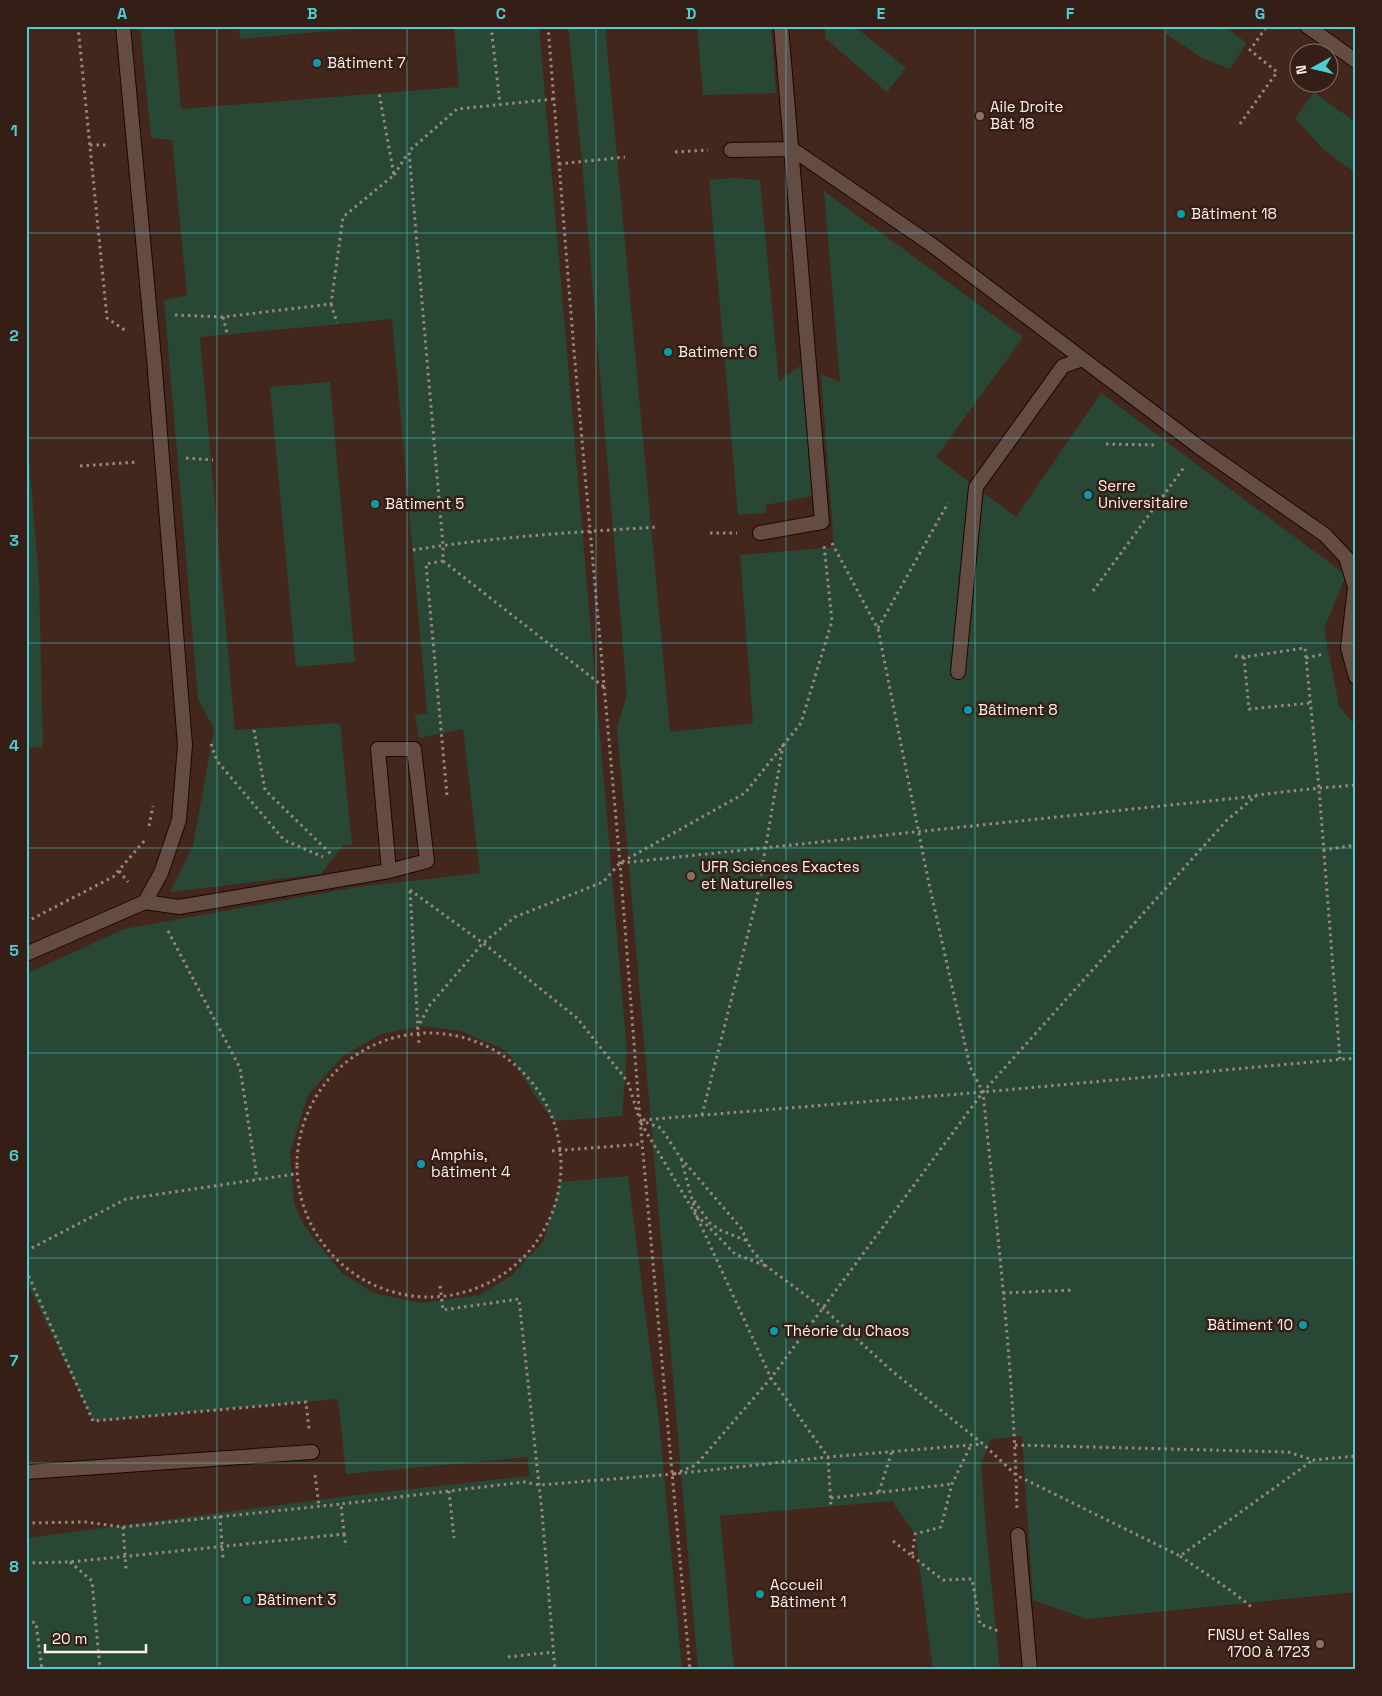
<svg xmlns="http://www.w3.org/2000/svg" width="1382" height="1696" font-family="'Space Grotesk',sans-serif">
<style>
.built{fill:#43271c;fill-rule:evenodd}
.green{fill:#284835}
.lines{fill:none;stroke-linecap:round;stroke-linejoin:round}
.lane-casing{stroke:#1b0702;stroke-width:16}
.path{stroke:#9a877f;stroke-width:3;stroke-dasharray:2.5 4;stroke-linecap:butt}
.lane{stroke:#654c42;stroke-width:14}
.path-bridge{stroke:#9a877f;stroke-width:3;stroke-dasharray:2.5 4;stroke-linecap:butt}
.grid{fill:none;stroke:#51ccd3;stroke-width:1;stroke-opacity:0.55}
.culture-dot{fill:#0f9aa8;stroke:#341e15;stroke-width:2}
.education-dot{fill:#8d6e63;stroke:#341e15;stroke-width:2}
.labels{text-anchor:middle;stroke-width:5;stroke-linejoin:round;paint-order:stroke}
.poi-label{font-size:15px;fill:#ffefe9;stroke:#341e15;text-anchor:start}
.neatline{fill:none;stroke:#51ccd3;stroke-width:2}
.grid-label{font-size:16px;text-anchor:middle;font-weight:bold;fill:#51ccd3}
</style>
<rect width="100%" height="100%" fill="#341e15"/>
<path class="built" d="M 26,26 L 1356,26 L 1356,1670 L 26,1670 ZM 1300,52 L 1330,52 L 1330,82 L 1300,82 Z"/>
<path class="green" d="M 140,26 L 174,26 L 181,109 L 459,87 L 454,26 L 539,26 L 627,1051 L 622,1116 L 554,1121 L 537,1099 L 507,1051 L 461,1031 L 421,1026 L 381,1034 L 343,1056 L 308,1095 L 290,1151 L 294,1203 L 304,1226 L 342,1273 L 374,1293 L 420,1303 L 480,1295 L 511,1276 L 543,1242 L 561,1182 L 628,1176 L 659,1421 L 682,1670 L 26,1670 L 26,1538 L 349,1496 L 529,1476 L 528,1457 L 346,1474 L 338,1399 L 93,1421 L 26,1280 L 26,974 L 124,929 L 357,887 L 480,873 L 463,729 L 419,738 L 415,715 L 427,713 L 392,319 L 200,337 L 235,730 L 340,723 L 352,845 L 343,845 L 321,874 L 170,892 L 193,846 L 214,729 L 198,699 L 164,300 L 187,295 L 172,140 L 151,138 Z
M 239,26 L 383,26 L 240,39 Z
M 568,26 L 605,26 L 670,732 L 753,723 L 740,555 L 834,547 L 821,374 L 840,382 L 824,191 L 1023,337 L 936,457 L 1016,517 L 1101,393 L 1346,575 L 1324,629 L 1339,706 L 1356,727 L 1356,1592 L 1086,1619 L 1033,1600 L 1022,1436 L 991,1439 L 981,1464 L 986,1530 L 1000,1670 L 933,1670 L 915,1534 L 892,1501 L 720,1516 L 734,1670 L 698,1670 L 617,728 L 627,695 L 582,162 Z
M 697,26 L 771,26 L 776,93 L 703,95 Z
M 825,26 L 854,26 L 906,68 L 887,92 L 825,38 Z
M 1166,26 L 1223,26 L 1247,43 L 1230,69 L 1202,58 L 1165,33 Z
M 1314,92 L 1356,123 L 1356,168 L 1353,171 L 1324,150 L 1295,118 Z
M 733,178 L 760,180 L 779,382 L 801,365 L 812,496 L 766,505 L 766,513 L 738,515 L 709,180 Z
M 330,382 L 355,662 L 296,667 L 270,387 Z
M 26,424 L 39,579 L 43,747 L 26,748 Z"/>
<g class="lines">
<g class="lane-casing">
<path id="lane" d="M 1307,26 L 1356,61
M 731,150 L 792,149 L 932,245 L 1199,447 L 1325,535 L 1356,568
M 760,533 L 822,522 L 781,26
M 1347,561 L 1355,587 L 1348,648 L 1356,677
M 958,672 L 976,487 L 1063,366 L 1083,359
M 145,902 L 179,907 L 389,871 L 378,749 L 414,749 L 427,861 L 389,871
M 26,954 L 145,902 L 161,873 L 179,820 L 185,745 L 154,358 L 123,26
M 26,1472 L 312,1452
M 1018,1535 L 1030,1670"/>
</g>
<path class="path" d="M 78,26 L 107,318 L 126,331
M 491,26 L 500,104
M 548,26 L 574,351 L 620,863 L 640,1120 L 690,1670
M 1240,124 L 1277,72 L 1250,50 L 1267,26
M 90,145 L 109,145
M 675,152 L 708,150
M 559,164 L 625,157
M 394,175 L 408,153
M 331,304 L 337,323
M 175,315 L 223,317 L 331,304 L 343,217 L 394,175 L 379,93
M 223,317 L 227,333
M 1106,444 L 1155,445
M 186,458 L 213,460
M 80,466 L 138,462
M 710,533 L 737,533
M 832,543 L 878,629 L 928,879 L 970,1067 L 983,1092 C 997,1231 1014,1371 1017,1511
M 413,550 C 493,537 576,532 658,527
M 443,561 L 604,687
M 1093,591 L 1185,466
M 878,628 L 948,503
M 1235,656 L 1244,657 L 1305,648 L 1319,788 L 1340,1059
M 1244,657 L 1249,709 L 1310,703
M 1306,658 L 1324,654
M 254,730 L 265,790 L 333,856
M 211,744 L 217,761 L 284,840 L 323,857
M 447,795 L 426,564 L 443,561 L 443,545 L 409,151 L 457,109 L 554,99
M 149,826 L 153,806
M 1323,850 L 1356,845
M 621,863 L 1256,796
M 119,871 L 128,882
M 410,890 L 483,943 L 577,1018 L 628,1082 L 638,1115
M 410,891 L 419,1045
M 26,922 L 113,877 L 145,840
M 168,931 L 240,1068 L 257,1179
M 417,1029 L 429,1006 L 483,943 L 515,917 L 603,882 L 620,863 L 745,793 L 801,723 L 832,621 L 824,545
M297 1165a132 132 0 1 1 264 0a132 132 0 1 1-264 0Z
M 702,1115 L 757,898 L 783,745
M 640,1120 L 661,1128 L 680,1157 L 741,1228 L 751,1249 L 766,1266 L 823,1308 L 892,1371 L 983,1444 L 1016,1475 L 1180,1556 L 1313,1460
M 643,1120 L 983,1092 L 1356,1058
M 641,1123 L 697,1217 L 771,1378 L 828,1457 L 831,1507
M 681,1159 L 697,1217 L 704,1222 L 735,1254 L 766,1266
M 694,1201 L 710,1223 L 720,1230 L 747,1241
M 26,1251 L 126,1199 L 295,1174
M 26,1270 L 93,1421 L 306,1402 L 309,1429
M 440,1286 L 443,1310 L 519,1299 L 542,1512 L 555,1670
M 1003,1293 L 1074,1290
M 1015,1445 L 1288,1452 L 1313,1460 L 1356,1456
M 674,1474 L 696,1465 L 771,1378 L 983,1092 L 1227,820 L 1257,795 L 1319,788 L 1356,785
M 315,1475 L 319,1506
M 449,1491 L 454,1538
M 879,1492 L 892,1451
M 831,1498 L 952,1484
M 220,1516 L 223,1558
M 26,1523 L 85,1522 L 123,1527 L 341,1504
M 123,1527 L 126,1569
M 344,1534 L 346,1547
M 893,1541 L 912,1556 L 915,1534 L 941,1527 L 952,1484 L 971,1445
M 912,1556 L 943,1580 L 972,1579 L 980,1624 L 1001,1632
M 1180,1556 L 1230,1590 L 1253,1608
M 70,1562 L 92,1581 L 100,1670
M 26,1563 L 70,1562 L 344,1534 L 341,1504 L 524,1482 L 539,1485 L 674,1474 L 828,1457 L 983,1444
M 26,1620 L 36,1623 L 42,1670
M 508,1657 L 553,1652"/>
<use href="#lane" class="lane"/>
<path class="path-bridge" d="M 552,1151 L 643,1144"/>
</g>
<path class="grid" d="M 217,26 L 217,1670M 407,26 L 407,1670M 596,26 L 596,1670M 786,26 L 786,1670M 975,26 L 975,1670M 1165,26 L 1165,1670M 26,233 L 1356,233M 26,438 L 1356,438M 26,643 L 1356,643M 26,848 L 1356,848M 26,1053 L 1356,1053M 26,1258 L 1356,1258M 26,1463 L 1356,1463"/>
<g class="culture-dot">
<circle cx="317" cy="63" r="5"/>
<circle cx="1181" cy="214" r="5"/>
<circle cx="668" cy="352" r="5"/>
<circle cx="1088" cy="495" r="5"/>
<circle cx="375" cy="504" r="5"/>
<circle cx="968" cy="710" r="5"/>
<circle cx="421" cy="1164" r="5"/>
<circle cx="1303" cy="1325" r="5"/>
<circle cx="774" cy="1331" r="5"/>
<circle cx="760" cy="1594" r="5"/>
<circle cx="247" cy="1600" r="5"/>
</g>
<g class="education-dot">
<circle cx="980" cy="116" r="5"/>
<circle cx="691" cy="876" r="5"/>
<circle cx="1320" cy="1644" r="5"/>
</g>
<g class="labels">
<g class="poi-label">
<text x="327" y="68">Bâtiment 7</text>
<text x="990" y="112">Aile Droite<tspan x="990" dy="17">Bât 18</tspan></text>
<text x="1191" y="219">Bâtiment 18</text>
<text x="678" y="357">Batiment 6</text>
<text x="1098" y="491">Serre<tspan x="1098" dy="17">Universitaire</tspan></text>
<text x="385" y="509">Bâtiment 5</text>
<text x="978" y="715">Bâtiment 8</text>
<text x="701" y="872">UFR Sciences Exactes<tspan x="701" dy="17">et Naturelles</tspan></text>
<text x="431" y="1160">Amphis,<tspan x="431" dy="17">bâtiment 4</tspan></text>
<text x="1293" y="1330" text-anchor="end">Bâtiment 10</text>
<text x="784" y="1336">Théorie du Chaos</text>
<text x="770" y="1590">Accueil<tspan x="770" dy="17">Bâtiment 1</tspan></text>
<text x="257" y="1605">Bâtiment 3</text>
<text x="1310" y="1640" text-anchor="end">FNSU et Salles<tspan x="1310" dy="17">1700 à 1723</tspan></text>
</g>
</g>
<rect width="1382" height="1696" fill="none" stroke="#341e15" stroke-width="55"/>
<g transform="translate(1314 68) rotate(262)"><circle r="24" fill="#341e15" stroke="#85726a"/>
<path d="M0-4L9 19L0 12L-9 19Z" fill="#51ccd3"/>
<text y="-8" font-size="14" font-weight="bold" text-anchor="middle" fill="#ffefe9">N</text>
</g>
<path d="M45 1644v8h101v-8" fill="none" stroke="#ffefe9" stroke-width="2.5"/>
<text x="52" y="1644" font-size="15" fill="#ffefe9" stroke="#341e15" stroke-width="4" paint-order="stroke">20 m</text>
<rect x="28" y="28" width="1326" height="1640" class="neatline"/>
<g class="grid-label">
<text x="122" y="19">A</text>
<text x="312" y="19">B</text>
<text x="501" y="19">C</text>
<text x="691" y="19">D</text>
<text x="881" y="19">E</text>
<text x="1070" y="19">F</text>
<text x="1260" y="19">G</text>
<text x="14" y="136">1</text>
<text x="14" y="341">2</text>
<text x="14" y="546">3</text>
<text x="14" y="751">4</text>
<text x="14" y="956">5</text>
<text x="14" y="1161">6</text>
<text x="14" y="1366">7</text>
<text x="14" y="1572">8</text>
</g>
</svg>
